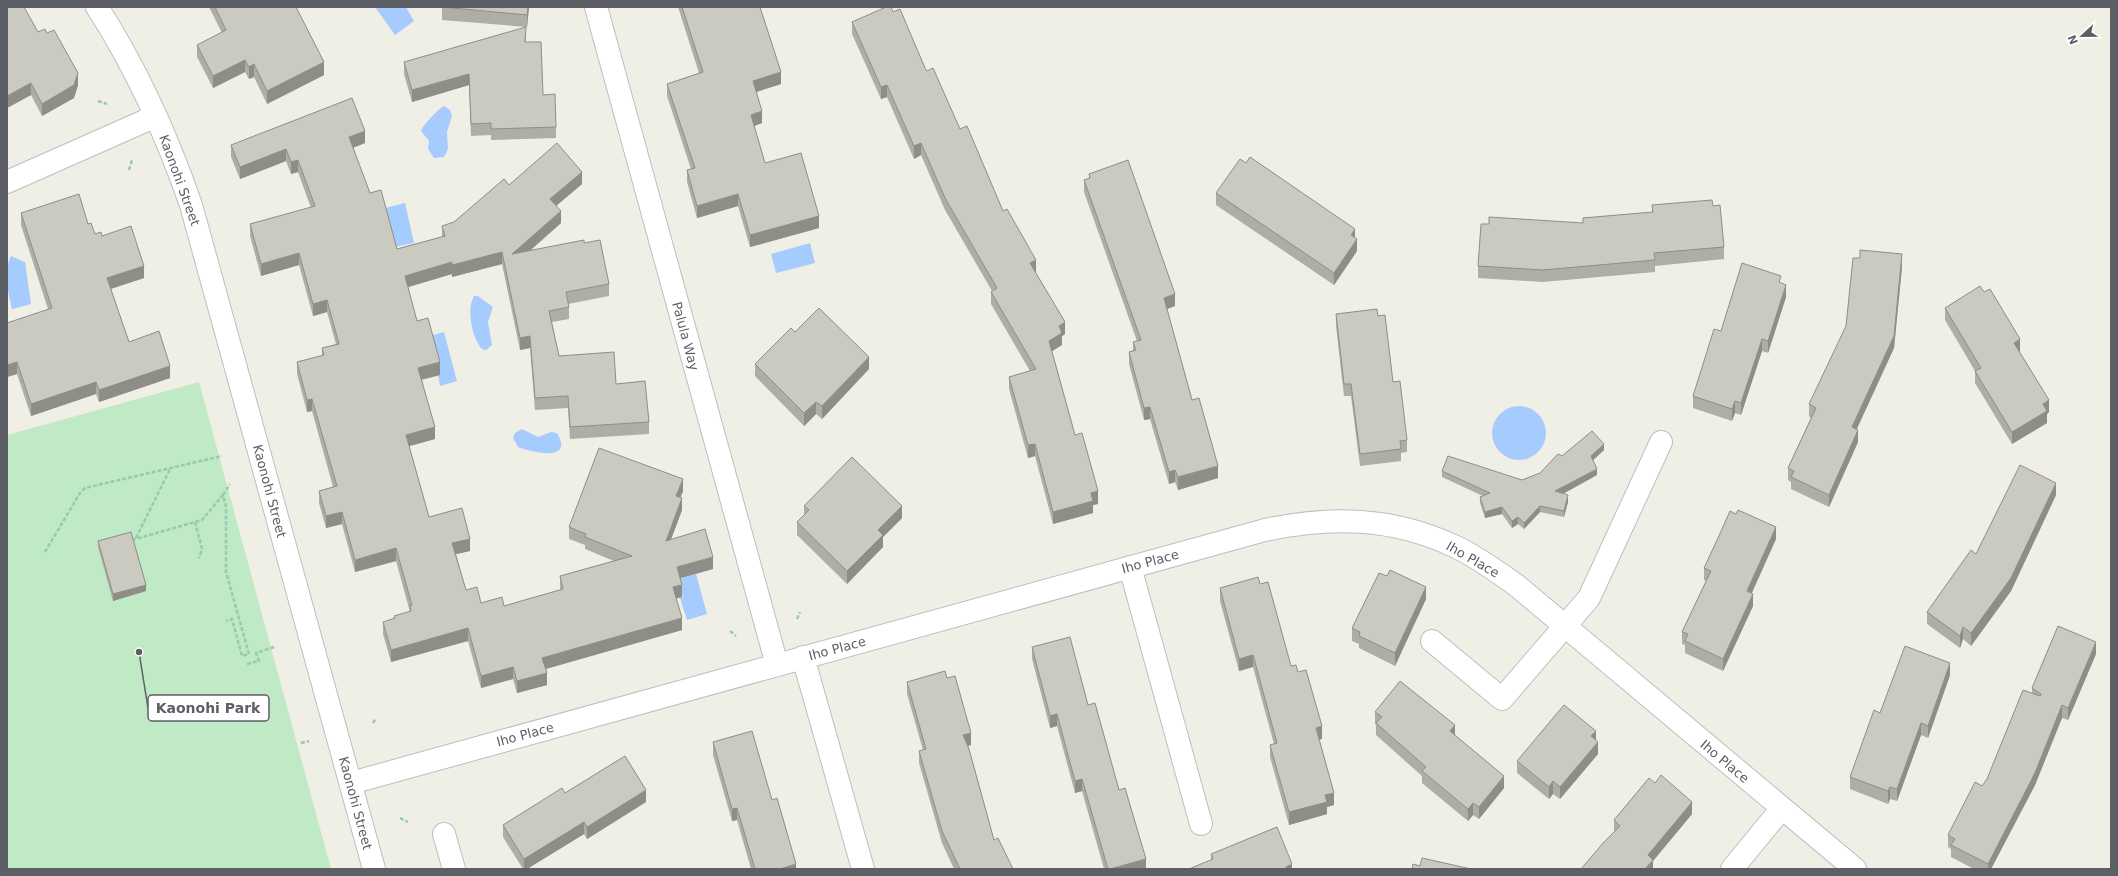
<svg xmlns="http://www.w3.org/2000/svg" width="2118" height="876" font-family="'DejaVu Sans',sans-serif">
<style>
.green{fill:#c0e9c6}
.water{fill:#a6cbff}
.lines{fill:none;stroke-linecap:round;stroke-linejoin:round}
.minor-casing{stroke:#bcbec4;stroke-width:24}
.path{stroke:#98caae;stroke-width:2.5;stroke-dasharray:4 2;stroke-linecap:butt}
.minor{stroke:#fff;stroke-width:22}
.wall{fill:#afaea6}
.shaded-wall{fill:#8e8d87}
.building{fill:#cbcac1;stroke:#8e8d87}
.labels{text-anchor:middle;stroke-width:3;stroke-linejoin:round;paint-order:stroke}
.street-label{font-size:13px;fill:#5d5f66;stroke:#fff}
.leader{fill:none;stroke:#5d5f66;stroke-width:1.5}
.callout-dot{fill:#5d5f66;stroke:#fff;stroke-width:1.5}
.callout{fill:#fff;stroke:#5d5f66;stroke-width:1.5}
.callout-label{font-size:14px;text-anchor:middle;font-weight:bold;fill:#5d5f66}
</style>
<rect width="100%" height="100%" fill="#f0efe5"/>
<path class="green" d="M 199,382 L 331,869 L 7,869 L 7,435 Z"/>
<path class="water" d="M 375,7 L 406,7 L 414,21 L 395,35 Z
M 444,106 L 450,110 L 452,116 L 447,132 L 448,149 L 444,157 L 434,158 L 428,149 L 429,141 L 421,131 C 422,126 439,108 444,106 Z
M 405,203 L 414,243 L 394,247 L 385,208 Z
M 810,243 L 815,263 L 776,273 L 771,254 Z
M 11,256 L 25,262 L 31,304 L 12,309 C 8,292 3,273 11,256 Z
M 474,296 L 478,296 L 493,307 L 488,322 L 492,345 L 486,350 L 482,349 C 472,338 466,309 474,296 Z
M 444,332 L 457,381 L 440,386 L 438,375 L 440,374 L 430,336 Z
M1492 433a27 27 0 1 1 54 0a27 27 0 1 1-54 0Z
M 522,429 L 538,437 L 551,432 L 557,433 C 575,463 531,452 518,447 L 513,438 L 515,433 Z
M 696,574 L 707,614 L 687,620 L 680,598 L 683,597 L 678,579 Z"/>
<g class="lines">
<g class="minor-casing">
<path id="minor" d="M 97,7 C 137,69 167,136 191,205 L 374,869
M 596,7 L 777,665
M 7,182 L 156,116
M 1130,567 L 1201,824
M 1432,641 L 1502,699 L 1589,598 L 1661,442
M 803,657 L 863,869
M 351,783 L 1265,530 C 1331,516 1392,517 1454,546 C 1476,556 1496,571 1516,585 L 1855,869
M 444,834 L 454,869
M 1732,869 L 1782,808"/>
</g>
<path class="path" d="M 98,101 L 107,104
M 129,170 L 132,160
M 223,495 L 230,484
M 195,522 L 202,549 L 199,558
M 136,538 L 170,469
M 132,540 L 202,520 L 223,495 L 226,506 L 226,572 L 249,654 L 242,656 L 232,619 L 226,621
M 45,552 L 80,493 L 85,488 L 222,456
M 797,619 L 800,612
M 730,631 L 736,636
M 247,664 L 259,661 L 256,653 L 274,647
M 373,723 L 376,718
M 301,743 L 309,741
M 400,818 L 408,822"/>
<use href="#minor" class="minor"/>
</g>
<path class="wall" d="M 7,7 L 38,32 L 78,85 L 74,98 L 42,116 L 31,95 L 7,108 Z
M 209,7 L 296,7 L 324,75 L 267,104 L 254,77 L 249,79 L 245,72 L 213,88 L 197,57 L 197,45 L 222,33 Z
M 442,7 L 529,7 L 527,27 L 442,20 Z
M 678,7 L 760,7 L 781,84 L 756,92 L 762,123 L 754,126 L 765,163 L 819,228 L 750,247 L 738,206 L 697,218 L 687,182 L 687,170 L 691,169 L 667,96 L 667,84 L 699,73 Z
M 893,12 L 960,129 L 1003,211 L 1036,272 L 1035,272 L 1065,334 L 1062,336 L 1062,345 L 1052,351 L 1075,435 L 1098,504 L 1093,505 L 1093,513 L 1053,524 L 1035,456 L 1028,458 L 1009,389 L 1009,377 L 1030,371 L 991,304 L 991,292 L 992,291 L 945,210 L 921,155 L 914,159 L 887,97 L 881,99 L 852,34 L 852,22 Z
M 526,38 L 526,42 L 543,95 L 556,127 L 556,138 L 491,140 L 491,135 L 471,136 L 469,85 L 412,102 L 404,74 L 404,62 Z
M 365,143 L 353,148 L 370,193 L 397,249 L 442,237 L 442,226 L 454,222 L 509,185 L 582,184 L 556,206 L 561,223 L 530,251 L 584,243 L 609,284 L 609,296 L 568,304 L 569,307 L 569,319 L 552,322 L 559,356 L 616,384 L 649,422 L 649,434 L 570,439 L 568,408 L 535,410 L 530,348 L 520,350 L 502,264 L 452,277 L 452,274 L 408,287 L 417,321 L 440,375 L 422,380 L 435,439 L 409,446 L 429,517 L 470,551 L 456,554 L 466,590 L 481,603 L 504,606 L 560,590 L 560,576 L 614,561 L 585,549 L 585,545 L 569,539 L 569,527 L 683,491 L 680,497 L 682,510 L 671,539 L 713,569 L 681,578 L 682,597 L 676,599 L 682,630 L 546,669 L 547,685 L 517,693 L 513,679 L 481,688 L 468,641 L 391,662 L 383,634 L 383,622 L 394,619 L 394,616 L 410,612 L 396,561 L 355,572 L 342,524 L 326,528 L 319,503 L 319,491 L 333,487 L 312,411 L 307,412 L 297,374 L 297,362 L 322,356 L 322,348 L 336,344 L 327,312 L 313,316 L 299,265 L 261,276 L 250,236 L 250,224 L 311,208 L 298,172 L 291,174 L 286,161 L 240,179 L 231,157 L 231,145 Z
M 1089,174 L 1175,306 L 1167,309 L 1192,400 L 1218,478 L 1178,490 L 1175,482 L 1169,484 L 1150,419 L 1144,420 L 1129,364 L 1129,352 L 1133,351 L 1133,342 L 1137,341 L 1084,192 L 1084,180 L 1089,179 Z
M 1216,193 L 1357,251 L 1334,285 L 1216,205 Z
M 1652,205 L 1713,206 L 1724,247 L 1724,259 L 1655,266 L 1655,272 L 1543,282 L 1478,278 L 1478,266 L 1489,224 L 1583,223 L 1583,218 L 1652,212 Z
M 21,213 L 88,224 L 95,234 L 102,236 L 144,278 L 111,289 L 129,342 L 170,378 L 99,402 L 96,394 L 31,416 L 17,374 L 7,377 L 48,309 L 21,225 Z
M 1902,267 L 1894,348 L 1857,429 L 1858,442 L 1829,507 L 1791,489 L 1791,482 L 1788,480 L 1788,468 L 1811,418 L 1809,416 L 1809,404 Z
M 1781,283 L 1786,297 L 1768,353 L 1762,351 L 1741,415 L 1735,413 L 1732,421 L 1693,408 L 1693,396 L 1721,331 Z
M 1945,308 L 2020,351 L 2020,352 L 2049,412 L 2047,414 L 2047,423 L 2012,444 L 1975,383 L 1975,371 L 1945,320 Z
M 1336,314 L 1378,316 L 1393,382 L 1407,440 L 1407,452 L 1401,453 L 1401,461 L 1360,466 L 1351,396 L 1344,396 L 1336,326 Z
M 795,332 L 869,369 L 822,419 L 816,414 L 804,426 L 755,376 L 755,364 Z
M 1604,450 L 1593,460 L 1597,475 L 1563,494 L 1568,502 L 1564,517 L 1540,512 L 1524,529 L 1518,524 L 1512,528 L 1502,514 L 1485,518 L 1480,503 L 1480,497 L 1483,496 L 1442,477 L 1442,471 L 1522,480 L 1540,473 L 1562,456 Z
M 2056,495 L 2011,591 L 1971,646 L 1963,639 L 1960,648 L 1927,624 L 1927,612 L 1976,554 Z
M 804,506 L 902,518 L 883,537 L 883,547 L 847,584 L 797,535 L 797,522 L 804,515 Z
M 1776,539 L 1752,593 L 1753,606 L 1723,671 L 1685,653 L 1685,645 L 1682,644 L 1682,632 L 1706,581 L 1704,580 L 1704,568 Z
M 98,541 L 146,591 L 113,601 L 98,547 Z
M 1260,584 L 1291,666 L 1298,672 L 1322,739 L 1319,740 L 1334,805 L 1327,807 L 1327,814 L 1289,825 L 1270,757 L 1270,745 L 1274,744 L 1253,667 L 1239,671 L 1220,601 L 1220,588 Z
M 1426,599 L 1395,666 L 1359,648 L 1359,644 L 1352,641 L 1352,628 Z
M 1032,647 L 1088,705 L 1119,790 L 1146,869 L 1104,869 L 1082,791 L 1075,793 L 1057,726 L 1050,728 L 1032,659 Z
M 2096,654 L 2068,720 L 2062,718 L 2035,785 L 1991,869 L 1974,869 L 1951,857 L 1951,849 L 1948,847 L 1948,835 L 1987,779 L 2032,693 L 2032,688 Z
M 1950,675 L 1928,738 L 1921,735 L 1897,801 L 1890,799 L 1888,804 L 1850,789 L 1850,777 Z
M 947,678 L 971,745 L 968,746 L 994,840 L 1013,869 L 954,869 L 942,843 L 919,763 L 919,751 L 923,750 L 907,694 L 907,682 Z
M 1375,712 L 1455,735 L 1504,788 L 1479,819 L 1473,815 L 1468,821 L 1422,783 L 1422,776 L 1376,735 L 1376,725 L 1375,724 Z
M 1596,740 L 1598,754 L 1560,799 L 1553,794 L 1549,799 L 1517,773 L 1517,761 Z
M 713,742 L 772,800 L 796,869 L 751,869 L 737,820 L 732,821 L 713,755 Z
M 565,793 L 646,802 L 587,839 L 584,834 L 527,869 L 523,869 L 503,837 L 503,825 Z
M 1692,814 L 1653,861 L 1653,869 L 1614,832 L 1614,820 Z
M 1211,854 L 1292,869 L 1211,860 Z"/>
<path class="shaded-wall" d="M 528,7 L 529,7 L 527,27 L 527,15 Z
M 245,60 L 245,72 L 213,88 L 213,76 Z
M 324,62 L 324,75 L 267,104 L 267,91 Z
M 254,64 L 254,77 L 249,79 L 249,67 Z
M 781,72 L 781,84 L 753,93 L 753,81 Z
M 78,73 L 78,85 L 74,98 L 42,116 L 42,104 Z
M 469,74 L 469,85 L 412,102 L 412,90 Z
M 31,83 L 31,95 L 7,108 L 7,96 Z
M 887,85 L 887,97 L 881,99 L 881,87 Z
M 762,111 L 762,123 L 751,127 L 751,115 Z
M 365,131 L 365,143 L 349,149 L 349,137 Z
M 921,143 L 921,155 L 914,159 L 914,146 Z
M 286,149 L 286,161 L 240,179 L 240,167 Z
M 298,160 L 298,172 L 291,174 L 291,162 Z
M 582,172 L 582,184 L 550,211 L 550,199 Z
M 738,194 L 738,206 L 697,218 L 697,206 Z
M 561,211 L 561,223 L 512,266 L 512,254 Z
M 819,216 L 819,228 L 750,247 L 750,235 Z
M 1355,229 L 1355,241 L 1351,235 Z
M 1357,239 L 1357,251 L 1334,285 L 1334,273 Z
M 502,252 L 502,264 L 452,277 L 452,265 Z
M 299,253 L 299,265 L 261,276 L 261,264 Z
M 1902,254 L 1902,267 L 1894,348 L 1852,439 L 1852,427 Z
M 1036,260 L 1036,272 L 1030,275 L 1030,263 Z
M 452,262 L 452,274 L 405,288 L 405,276 Z
M 144,266 L 144,278 L 107,290 L 107,278 Z
M 1786,285 L 1786,297 L 1768,353 L 1768,341 Z
M 1175,294 L 1175,306 L 1164,310 L 1164,298 Z
M 327,300 L 327,312 L 313,316 L 313,304 Z
M 1065,322 L 1065,334 L 1062,336 L 1062,345 L 1049,353 L 1049,341 L 1059,326 Z
M 530,336 L 530,348 L 520,350 L 520,338 Z
M 1762,339 L 1762,351 L 1741,415 L 1741,403 Z
M 2020,339 L 2020,351 L 2014,355 L 2014,343 Z
M 869,357 L 869,369 L 822,419 L 822,406 Z
M 17,362 L 17,374 L 7,377 L 7,365 Z
M 440,362 L 440,375 L 418,380 L 418,368 Z
M 170,366 L 170,378 L 99,402 L 99,390 Z
M 96,382 L 96,394 L 31,416 L 31,404 Z
M 312,399 L 312,411 L 307,412 L 307,400 Z
M 2049,400 L 2049,412 L 2047,414 L 2047,423 L 2012,444 L 2012,432 L 2043,404 Z
M 1735,401 L 1735,413 L 1732,421 L 1732,409 Z
M 816,402 L 816,414 L 804,426 L 804,413 Z
M 1150,407 L 1150,419 L 1144,420 L 1144,408 Z
M 435,427 L 435,439 L 406,447 L 406,435 Z
M 1858,430 L 1858,442 L 1829,507 L 1829,495 Z
M 1035,444 L 1035,456 L 1028,458 L 1028,445 Z
M 1604,444 L 1604,450 L 1591,462 L 1591,456 Z
M 1218,466 L 1218,478 L 1178,490 L 1178,477 Z
M 1597,469 L 1597,475 L 1555,498 L 1555,491 Z
M 1175,470 L 1175,482 L 1169,484 L 1169,472 Z
M 683,479 L 683,491 L 676,508 L 676,496 Z
M 2056,483 L 2056,495 L 2011,591 L 1971,646 L 1971,633 Z
M 1098,491 L 1098,504 L 1093,505 L 1093,513 L 1053,524 L 1053,512 L 1091,493 Z
M 1568,495 L 1568,502 L 1564,517 L 1564,511 Z
M 682,498 L 682,510 L 666,553 L 666,541 Z
M 902,506 L 902,518 L 883,537 L 883,547 L 847,584 L 847,571 L 878,530 Z
M 1540,506 L 1540,512 L 1524,529 L 1524,523 Z
M 1502,507 L 1502,514 L 1485,518 L 1485,512 Z
M 342,512 L 342,524 L 326,528 L 326,516 Z
M 1518,517 L 1518,524 L 1512,528 L 1512,521 Z
M 1776,527 L 1776,539 L 1747,603 L 1747,591 Z
M 470,539 L 470,551 L 452,555 L 452,543 Z
M 396,548 L 396,561 L 355,572 L 355,560 Z
M 713,557 L 713,569 L 677,579 L 677,567 Z
M 146,585 L 146,591 L 113,601 L 113,594 Z
M 682,585 L 682,597 L 673,599 L 673,587 Z
M 1426,587 L 1426,599 L 1395,666 L 1395,653 Z
M 1753,594 L 1753,606 L 1723,671 L 1723,659 Z
M 682,618 L 682,630 L 542,670 L 542,658 Z
M 1963,627 L 1963,639 L 1960,648 L 1960,636 Z
M 468,628 L 468,641 L 391,662 L 391,650 Z
M 2096,642 L 2096,654 L 2068,720 L 2068,708 Z
M 1253,655 L 1253,667 L 1239,671 L 1239,659 Z
M 1950,663 L 1950,675 L 1928,738 L 1928,726 Z
M 513,667 L 513,679 L 481,688 L 481,676 Z
M 547,673 L 547,685 L 517,693 L 517,681 Z
M 2062,705 L 2062,718 L 2035,785 L 1991,869 L 1988,869 L 1988,864 Z
M 1057,714 L 1057,726 L 1050,728 L 1050,716 Z
M 1921,723 L 1921,735 L 1897,801 L 1897,789 Z
M 1455,725 L 1455,737 L 1450,731 Z
M 1322,726 L 1322,739 L 1316,740 L 1316,728 Z
M 1596,731 L 1596,743 L 1591,736 Z
M 971,733 L 971,745 L 963,747 L 963,735 Z
M 1598,742 L 1598,754 L 1560,799 L 1560,787 Z
M 1504,776 L 1504,788 L 1479,819 L 1479,807 Z
M 1082,779 L 1082,791 L 1075,793 L 1075,781 Z
M 1553,781 L 1553,794 L 1549,799 L 1549,787 Z
M 1890,787 L 1890,799 L 1888,804 L 1888,791 Z
M 646,790 L 646,802 L 587,839 L 587,827 Z
M 1334,793 L 1334,805 L 1327,807 L 1327,814 L 1289,825 L 1289,812 L 1325,795 Z
M 1692,802 L 1692,814 L 1653,861 L 1653,869 L 1645,869 L 1648,855 Z
M 1473,803 L 1473,815 L 1468,821 L 1468,809 Z
M 737,808 L 737,820 L 732,821 L 732,809 Z
M 584,822 L 584,834 L 527,869 L 524,869 L 524,859 Z
M 1146,859 L 1146,869 L 1110,869 Z
M 796,864 L 796,869 L 780,869 Z
M 1292,864 L 1292,869 L 1286,869 L 1286,867 Z"/>
<path class="building" d="M 7,7 L 24,7 L 38,32 L 45,29 L 47,33 L 54,30 L 78,73 L 74,85 L 42,104 L 31,83 L 7,96 Z
M 215,7 L 296,7 L 324,62 L 267,91 L 254,64 L 249,67 L 245,60 L 213,76 L 197,45 L 226,30 Z
M 442,7 L 528,7 L 527,15 Z
M 682,7 L 760,7 L 781,72 L 753,81 L 762,111 L 751,115 L 765,163 L 801,153 L 819,216 L 750,235 L 738,194 L 697,206 L 687,170 L 695,168 L 667,84 L 703,72 Z
M 886,7 L 891,7 L 893,12 L 900,9 L 925,68 L 927,71 L 933,68 L 960,129 L 967,126 L 1003,211 L 1007,209 L 1036,260 L 1030,263 L 1065,322 L 1059,326 L 1062,333 L 1049,341 L 1075,435 L 1082,433 L 1098,491 L 1091,493 L 1093,501 L 1053,512 L 1035,444 L 1028,445 L 1009,377 L 1036,369 L 991,292 L 997,288 L 945,198 L 921,143 L 914,146 L 887,85 L 881,87 L 852,22 Z
M 526,27 L 525,42 L 541,42 L 543,95 L 555,94 L 556,127 L 491,129 L 491,123 L 471,124 L 469,74 L 412,90 L 404,62 Z
M 352,98 L 365,131 L 349,137 L 370,193 L 381,190 L 397,249 L 445,236 L 442,226 L 454,222 L 504,179 L 509,185 L 557,143 L 582,172 L 550,199 L 561,211 L 512,254 L 584,240 L 584,243 L 600,240 L 609,284 L 566,292 L 569,307 L 549,311 L 559,356 L 614,352 L 616,384 L 645,381 L 649,422 L 570,427 L 568,396 L 535,398 L 530,336 L 520,338 L 502,252 L 452,265 L 452,262 L 405,276 L 417,321 L 428,318 L 440,362 L 418,368 L 435,427 L 406,435 L 429,517 L 462,508 L 470,539 L 452,543 L 466,590 L 477,587 L 481,603 L 502,597 L 504,606 L 563,589 L 560,576 L 632,556 L 585,537 L 586,534 L 569,527 L 599,448 L 683,479 L 676,496 L 682,498 L 666,541 L 705,529 L 713,557 L 677,567 L 682,585 L 673,587 L 682,618 L 542,658 L 547,673 L 517,681 L 513,667 L 481,676 L 468,628 L 391,650 L 383,622 L 395,618 L 394,616 L 411,611 L 410,605 L 412,605 L 396,548 L 355,560 L 342,512 L 326,516 L 319,491 L 337,486 L 312,399 L 307,400 L 297,362 L 324,355 L 322,348 L 339,344 L 327,300 L 313,304 L 299,253 L 261,264 L 250,224 L 315,206 L 298,160 L 291,162 L 286,149 L 240,167 L 231,145 Z
M 1250,157 L 1355,229 L 1351,235 L 1357,239 L 1334,273 L 1216,193 L 1240,159 L 1246,163 Z
M 1128,160 L 1175,294 L 1164,298 L 1192,400 L 1199,398 L 1218,466 L 1178,477 L 1175,470 L 1169,472 L 1150,407 L 1144,408 L 1129,352 L 1136,350 L 1133,342 L 1141,340 L 1084,180 L 1090,178 L 1089,174 Z
M 79,194 L 88,224 L 91,223 L 95,234 L 101,232 L 102,236 L 131,226 L 144,266 L 107,278 L 129,342 L 159,331 L 170,366 L 99,390 L 96,382 L 31,404 L 17,362 L 7,365 L 7,323 L 52,308 L 21,213 Z
M 1712,200 L 1713,206 L 1720,205 L 1724,247 L 1654,253 L 1655,260 L 1543,270 L 1478,266 L 1481,224 L 1489,224 L 1489,217 L 1583,223 L 1583,218 L 1653,212 L 1652,205 Z
M 1860,250 L 1902,254 L 1894,336 L 1852,427 L 1858,430 L 1829,495 L 1791,477 L 1794,471 L 1788,468 L 1816,408 L 1809,404 L 1846,326 L 1853,258 L 1860,258 Z
M 1742,263 L 1781,276 L 1779,282 L 1786,285 L 1768,341 L 1762,339 L 1741,403 L 1735,401 L 1732,409 L 1693,396 L 1714,329 L 1721,331 Z
M 1980,286 L 1984,292 L 1990,289 L 2020,339 L 2014,343 L 2049,400 L 2043,404 L 2047,411 L 2012,432 L 1975,371 L 1981,368 L 1945,308 Z
M 819,308 L 869,357 L 822,406 L 816,402 L 804,413 L 755,364 L 791,328 L 795,332 Z
M 1377,309 L 1378,316 L 1385,315 L 1393,382 L 1400,381 L 1407,440 L 1400,441 L 1401,449 L 1360,454 L 1351,384 L 1344,384 L 1336,314 Z
M 1592,431 L 1604,444 L 1591,456 L 1597,469 L 1555,491 L 1568,495 L 1564,511 L 1540,506 L 1524,523 L 1518,517 L 1512,521 L 1502,507 L 1485,512 L 1480,497 L 1490,493 L 1442,471 L 1448,456 L 1522,480 L 1540,473 L 1558,454 L 1562,456 Z
M 852,457 L 902,506 L 878,530 L 883,535 L 847,571 L 797,522 L 809,510 L 804,506 Z
M 2020,465 L 2056,483 L 2011,578 L 1971,633 L 1963,627 L 1960,636 L 1927,612 L 1971,550 L 1976,554 Z
M 1738,510 L 1776,527 L 1747,591 L 1753,594 L 1723,659 L 1685,641 L 1688,634 L 1682,632 L 1711,571 L 1704,568 L 1718,538 L 1730,511 L 1736,514 Z
M 131,532 L 146,585 L 113,594 L 98,541 Z
M 1390,570 L 1426,587 L 1395,653 L 1359,636 L 1360,632 L 1352,628 L 1379,573 L 1387,576 Z
M 1258,577 L 1260,584 L 1268,582 L 1291,666 L 1296,665 L 1298,672 L 1306,670 L 1322,726 L 1316,728 L 1334,793 L 1325,795 L 1327,802 L 1289,812 L 1270,745 L 1277,743 L 1253,655 L 1239,659 L 1220,588 Z
M 2058,626 L 2096,642 L 2068,708 L 2062,705 L 2035,773 L 1988,864 L 1951,845 L 1955,839 L 1948,835 L 1975,782 L 1982,786 L 1987,779 L 2023,690 L 2040,696 L 2041,694 L 2032,688 Z
M 1070,637 L 1088,705 L 1095,703 L 1119,790 L 1125,788 L 1146,859 L 1110,869 L 1108,869 L 1082,779 L 1075,781 L 1057,714 L 1050,716 L 1032,647 Z
M 1905,646 L 1950,663 L 1928,726 L 1921,723 L 1897,789 L 1890,787 L 1888,791 L 1850,777 L 1874,710 L 1880,713 Z
M 945,671 L 947,678 L 955,676 L 971,733 L 963,735 L 969,749 L 994,840 L 998,838 L 1013,869 L 960,869 L 942,831 L 919,751 L 926,749 L 907,682 Z
M 1400,681 L 1455,725 L 1450,731 L 1504,776 L 1479,807 L 1473,803 L 1468,809 L 1422,771 L 1426,767 L 1376,723 L 1382,717 L 1375,712 Z
M 1564,705 L 1596,731 L 1591,736 L 1598,742 L 1560,787 L 1553,781 L 1549,787 L 1517,761 Z
M 752,731 L 772,800 L 777,798 L 796,864 L 780,869 L 755,869 L 737,808 L 732,809 L 713,742 Z
M 625,756 L 646,790 L 587,827 L 584,822 L 524,859 L 503,825 L 562,788 L 565,793 Z
M 1661,775 L 1692,802 L 1648,855 L 1653,860 L 1645,869 L 1581,869 L 1604,842 L 1620,826 L 1614,820 L 1649,778 L 1655,783 Z
M 1277,827 L 1292,864 L 1286,867 L 1287,869 L 1189,869 L 1213,859 L 1211,854 Z
M 1422,858 L 1471,869 L 1412,869 L 1413,864 L 1420,866 Z"/>
<g class="labels">
<g class="street-label">
<text transform="translate(180 180) rotate(70)" y="5">Kaonohi Street</text>
<text transform="translate(686 336) rotate(75)" y="5">Palula Way</text>
<text transform="translate(270 491) rotate(75)" y="5">Kaonohi Street</text>
<text transform="translate(1473 559) rotate(30)" y="5">Iho Place</text>
<text transform="translate(1150 561) rotate(-15)" y="5">Iho Place</text>
<text transform="translate(837 648) rotate(-15)" y="5">Iho Place</text>
<text transform="translate(525 734) rotate(-15)" y="5">Iho Place</text>
<text transform="translate(1725 761) rotate(40)" y="5">Iho Place</text>
<text transform="translate(356 803) rotate(75)" y="5">Kaonohi Street</text>
</g>
</g>
<path class="leader" d="M139 652L148 708"/>
<circle class="callout-dot" cx="139" cy="652" r="4"/>
<rect class="callout" x="148" y="695" width="121" height="26" rx="4"/>
<g class="callout-label">
<text x="208" y="713">Kaonohi Park</text>
</g>
<rect width="2118" height="876" fill="none" stroke="#5d5f66" stroke-width="16"/>
<g transform="translate(2082 36) rotate(248)" stroke="#ffffff" stroke-width="3" paint-order="stroke">
<path d="M0-3L7 15L0 10L-7 15Z" fill="#5d5f66"/>
<text y="-6" font-size="11" font-weight="bold" text-anchor="middle" fill="#5d5f66">N</text>
</g>
</svg>
